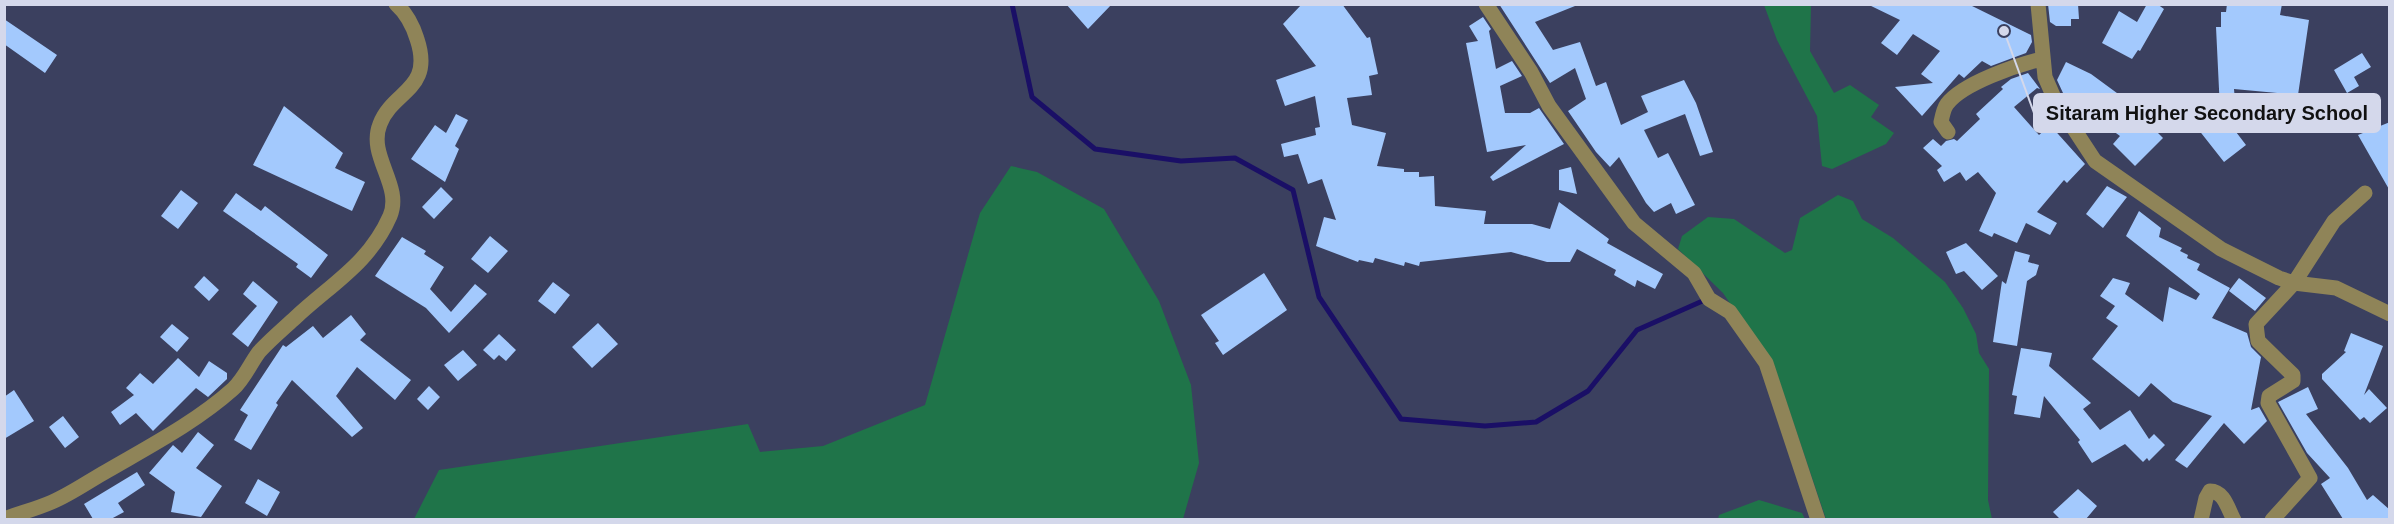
<svg xmlns="http://www.w3.org/2000/svg" width="2394" height="524" font-family="Arial,sans-serif">
<style>
.green{fill:#1f7449}
.lines{fill:none;stroke-linecap:round;stroke-linejoin:round}
.stream{stroke:#1a0f66;stroke-width:5}
.building{fill:#a3c9fd}
.minor{stroke:#8f8458;stroke-width:15}
.leader{fill:none;stroke:#d4d8eb;stroke-width:2}
.callout-dot{fill:#d4d8eb;stroke:#3b405f;stroke-width:2}
.callout{fill:#d4d8eb;stroke:#d4d8eb;stroke-width:2}
.callout-label{font-size:20px;text-anchor:middle;font-weight:bold;fill:#111}
</style>
<rect width="100%" height="100%" fill="#3b405f"/>
<path class="green" d="M 1764,5 L 1811,5 L 1810,51 L 1834,93 L 1850,85 L 1879,105 L 1871,117 L 1894,133 L 1886,144 L 1832,169 L 1822,166 L 1817,116 L 1777,40 Z
M 1011,166 L 1037,172 L 1104,209 L 1159,301 L 1191,385 L 1199,463 L 1183,519 L 414,519 L 439,470 L 748,424 L 760,452 L 823,446 L 925,405 L 980,213 Z
M 1838,195 L 1853,201 L 1862,219 L 1893,238 L 1945,282 L 1963,308 L 1976,334 L 1979,353 L 1989,369 L 1988,500 L 1992,519 L 1826,519 L 1776,371 L 1723,293 L 1678,249 L 1682,236 L 1708,217 L 1734,219 L 1785,253 L 1792,250 L 1800,218 Z
M 1759,500 L 1802,513 L 1805,519 L 1718,519 L 1719,515 Z"/>
<g class="lines">
<path class="stream" d="M 1012,4 L 1032,97 L 1095,149 L 1181,161 L 1235,158 L 1293,190 L 1319,297 L 1401,419 L 1485,426 L 1536,422 L 1588,391 L 1637,330 L 1707,299"/>
</g>
<path class="building" d="M 1066,4 L 1112,4 L 1088,29 Z
M 1302,4 L 1342,4 L 1367,38 L 1370,37 L 1378,74 L 1369,76 L 1372,95 L 1347,98 L 1352,125 L 1386,133 L 1377,166 L 1404,169 L 1404,172 L 1419,172 L 1419,177 L 1434,176 L 1435,206 L 1486,211 L 1484,224 L 1532,224 L 1550,229 L 1559,202 L 1609,239 L 1607,243 L 1663,274 L 1655,289 L 1637,280 L 1635,287 L 1614,275 L 1616,270 L 1577,249 L 1570,262 L 1547,262 L 1511,252 L 1420,262 L 1419,266 L 1405,262 L 1404,266 L 1375,258 L 1373,263 L 1359,260 L 1358,262 L 1316,246 L 1324,217 L 1336,220 L 1322,179 L 1308,184 L 1298,154 L 1284,157 L 1281,144 L 1316,135 L 1315,128 L 1320,127 L 1315,96 L 1285,106 L 1276,80 L 1316,66 L 1283,24 Z
M 1499,4 L 1580,4 L 1535,22 L 1553,50 L 1580,42 L 1596,86 L 1606,82 L 1621,125 L 1648,112 L 1641,96 L 1684,80 L 1696,103 L 1713,152 L 1700,156 L 1685,114 L 1644,130 L 1658,158 L 1668,153 L 1695,205 L 1676,214 L 1671,203 L 1654,212 L 1646,203 L 1619,157 L 1610,167 L 1596,152 L 1568,111 L 1586,99 L 1575,68 L 1550,83 Z
M 1867,4 L 1968,4 L 2031,35 L 2032,42 L 2026,53 L 1991,66 L 1982,61 L 1964,78 L 1959,74 L 1922,116 L 1895,87 L 1933,83 L 1921,74 L 1940,51 L 1913,34 L 1897,55 L 1881,43 L 1900,20 Z
M 2048,4 L 2078,4 L 2079,19 L 2071,19 L 2071,26 L 2056,26 L 2050,22 Z
M 2147,4 L 2157,4 L 2164,9 L 2140,51 L 2138,50 L 2132,59 L 2102,43 L 2119,11 L 2137,22 Z
M 2227,4 L 2282,4 L 2280,15 L 2309,20 L 2298,95 L 2234,89 L 2236,112 L 2220,110 L 2216,27 L 2221,27 L 2221,12 L 2226,12 Z
M 1483,17 L 1491,29 L 1489,31 L 1496,69 L 1512,61 L 1522,76 L 1500,86 L 1505,113 L 1530,113 L 1539,108 L 1564,144 L 1493,181 L 1490,177 L 1526,145 L 1487,152 L 1466,43 L 1478,41 L 1469,26 Z
M 4,19 L 57,55 L 45,73 L 4,44 Z
M 2362,53 L 2371,67 L 2354,77 L 2359,86 L 2347,93 L 2334,70 Z
M 2066,62 L 2091,74 L 2121,96 L 2115,104 L 2137,119 L 2141,116 L 2163,138 L 2135,166 L 2113,144 L 2120,136 L 2094,117 L 2092,120 L 2079,110 L 2083,104 L 2063,93 L 2057,80 Z
M 2028,73 L 2040,89 L 2037,88 L 2014,107 L 2039,135 L 2050,125 L 2085,164 L 2067,183 L 2064,180 L 2037,212 L 2057,223 L 2050,235 L 2026,223 L 2017,243 L 1994,233 L 1992,237 L 1979,231 L 1996,193 L 1978,172 L 1966,181 L 1960,172 L 1944,182 L 1937,170 L 1942,166 L 1923,148 L 1933,139 L 1941,146 L 1946,141 L 1954,139 L 1957,141 L 1980,119 L 1976,114 L 2003,89 L 2001,87 L 2011,79 Z
M 284,106 L 343,153 L 335,168 L 365,182 L 352,211 L 253,165 Z
M 2220,111 L 2246,145 L 2224,162 L 2198,129 Z
M 456,114 L 468,120 L 455,146 L 459,149 L 445,182 L 411,159 L 435,125 L 446,133 Z
M 2390,122 L 2390,191 L 2358,135 Z
M 1571,167 L 1577,194 L 1559,190 L 1559,170 Z
M 2107,186 L 2127,197 L 2103,228 L 2086,214 Z
M 441,187 L 453,199 L 434,219 L 422,207 Z
M 181,190 L 198,203 L 178,229 L 161,216 Z
M 236,193 L 261,211 L 265,206 L 328,255 L 311,278 L 296,267 L 298,264 L 223,211 Z
M 2139,211 L 2161,228 L 2159,237 L 2182,248 L 2180,251 L 2188,255 L 2187,258 L 2200,264 L 2197,270 L 2230,288 L 2212,318 L 2247,333 L 2251,347 L 2261,357 L 2251,410 L 2259,407 L 2267,421 L 2244,444 L 2224,423 L 2187,468 L 2175,460 L 2212,416 L 2173,402 L 2151,383 L 2139,397 L 2092,359 L 2118,326 L 2106,318 L 2115,306 L 2100,296 L 2113,278 L 2130,283 L 2125,294 L 2163,322 L 2169,287 L 2196,300 L 2200,294 L 2126,236 Z
M 490,236 L 508,251 L 488,273 L 471,259 Z
M 402,237 L 426,251 L 424,254 L 444,267 L 430,289 L 451,312 L 475,284 L 487,294 L 449,333 L 426,308 L 375,276 Z
M 1966,243 L 1998,276 L 1982,290 L 1964,271 L 1956,274 L 1946,252 Z
M 2015,251 L 2030,255 L 2028,262 L 2039,265 L 2036,275 L 2027,281 L 2017,346 L 1993,342 L 2002,281 L 2006,284 Z
M 1264,273 L 1287,310 L 1223,355 L 1215,343 L 1219,341 L 1201,315 Z
M 204,276 L 219,290 L 209,301 L 194,287 Z
M 2239,278 L 2266,298 L 2255,311 L 2229,291 Z
M 253,281 L 278,302 L 248,347 L 232,334 L 257,306 L 243,294 Z
M 553,282 L 570,295 L 555,314 L 538,301 Z
M 351,315 L 366,334 L 360,340 L 411,380 L 395,400 L 357,367 L 336,396 L 363,428 L 352,437 L 292,380 L 276,403 L 278,405 L 251,450 L 234,440 L 248,415 L 240,410 L 283,345 L 286,347 L 313,326 L 323,338 Z
M 598,323 L 618,344 L 592,368 L 572,347 Z
M 172,324 L 189,338 L 177,352 L 160,337 Z
M 2351,333 L 2383,346 L 2364,395 L 2369,389 L 2387,408 L 2370,423 L 2364,417 L 2360,420 L 2322,379 L 2322,374 L 2346,352 L 2344,351 Z
M 499,334 L 516,350 L 506,361 L 499,355 L 494,360 L 483,350 Z
M 2021,348 L 2052,353 L 2049,366 L 2091,403 L 2083,409 L 2100,430 L 2130,410 L 2149,439 L 2154,434 L 2165,445 L 2149,461 L 2147,458 L 2143,462 L 2125,444 L 2092,463 L 2078,442 L 2080,440 L 2044,396 L 2040,418 L 2014,414 L 2017,396 L 2012,395 Z
M 463,350 L 477,365 L 458,381 L 444,365 Z
M 178,358 L 199,377 L 209,361 L 227,373 L 227,379 L 208,397 L 196,388 L 153,431 L 136,413 L 120,425 L 111,412 L 134,395 L 126,388 L 140,373 L 153,384 Z
M 429,386 L 440,397 L 428,410 L 417,399 Z
M 2308,387 L 2318,409 L 2306,414 L 2348,468 L 2367,500 L 2373,495 L 2390,510 L 2390,519 L 2343,519 L 2321,484 L 2330,478 L 2307,453 L 2278,402 Z
M 14,390 L 34,421 L 4,439 L 4,397 Z
M 63,416 L 79,437 L 65,448 L 49,427 Z
M 198,432 L 214,445 L 196,468 L 222,486 L 201,517 L 171,512 L 175,492 L 149,473 L 173,445 L 182,453 Z
M 137,472 L 145,485 L 118,503 L 124,512 L 111,519 L 93,519 L 84,504 Z
M 258,479 L 280,492 L 267,516 L 245,503 Z
M 2078,489 L 2097,506 L 2086,519 L 2060,519 L 2053,512 Z"/>
<g class="lines">
<path class="minor" d="M 1486,4 L 1531,72 L 1549,106 L 1634,223 L 1694,273 L 1709,299 L 1730,312 L 1766,363 L 1818,520
M 2038,4 L 2045,77 L 2055,100 L 2095,161 L 2221,249 L 2279,278 L 2294,283 L 2336,288 L 2390,314
M 1948,132 L 1941,122 C 1942,117 1944,108 1947,104 C 1963,83 2017,65 2042,59
M 4,519 C 20,513 36,509 52,502 C 71,494 89,481 107,471 C 150,446 196,422 233,389 C 244,379 250,364 259,352 C 270,340 283,329 295,318 C 331,284 369,264 390,216 C 403,185 367,156 380,124 C 393,90 434,90 417,39 C 413,26 406,13 396,4
M 2201,520 L 2206,498 L 2210,491 C 2224,491 2228,509 2234,520
M 2272,520 L 2310,478 L 2268,403 L 2269,396 L 2293,381 L 2293,375 L 2258,341 L 2256,324 L 2294,283 L 2334,221 L 2365,193"/>
</g>
<path class="leader" d="M2004 31L2034 113"/>
<circle class="callout-dot" cx="2004" cy="31" r="6"/>
<rect class="callout" x="2034" y="94" width="346" height="38" rx="6"/>
<g class="callout-label">
<text x="2207" y="120">Sitaram Higher Secondary School</text>
</g>
<rect width="2394" height="524" fill="none" stroke="#d4d8eb" stroke-width="12"/>
</svg>
